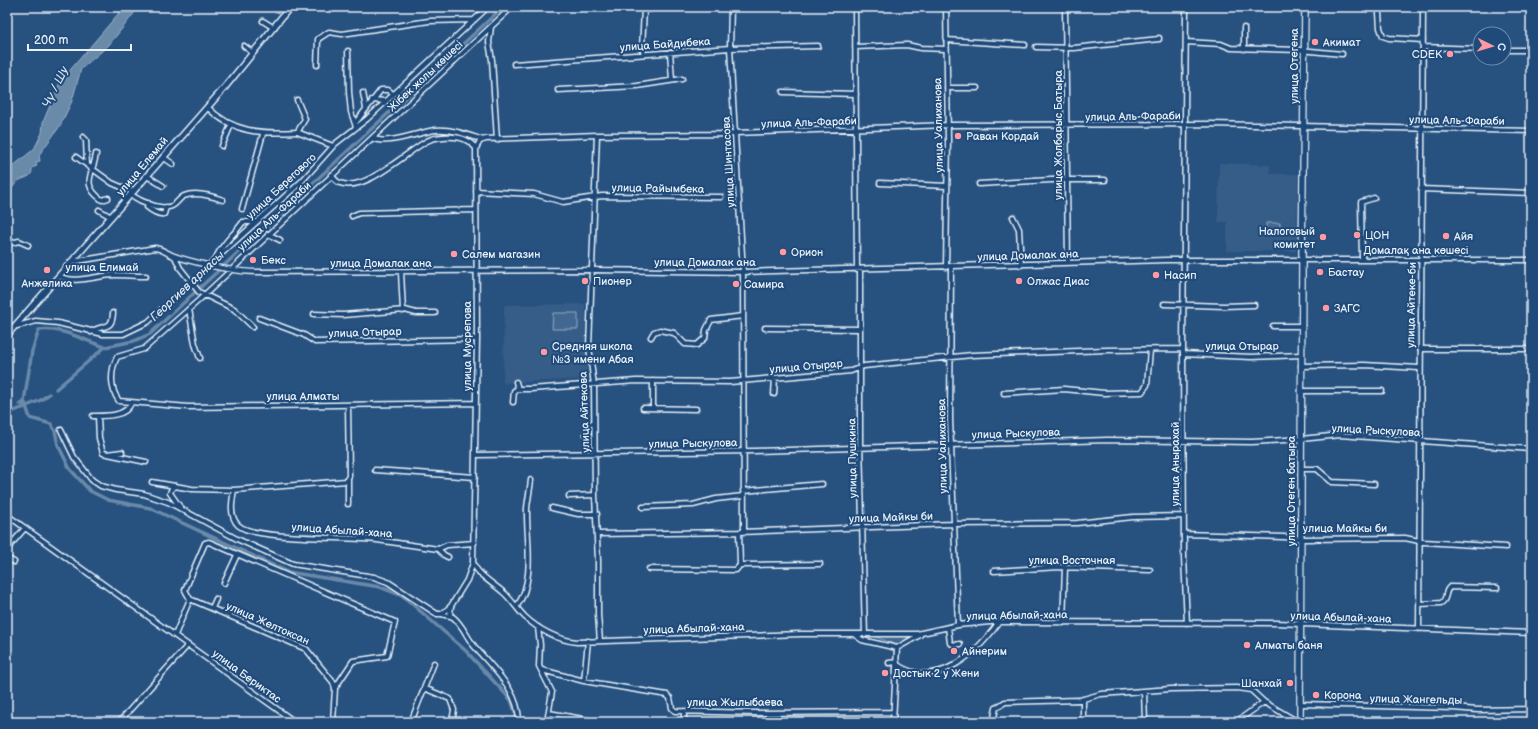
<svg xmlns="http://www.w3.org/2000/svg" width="1538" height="729" font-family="'Balsamiq Sans',sans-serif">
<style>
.built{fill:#355d88}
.green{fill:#436891;stroke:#96acc4}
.water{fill:#6b8aaa;stroke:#9db3c9}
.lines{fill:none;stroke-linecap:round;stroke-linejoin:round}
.canal{stroke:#6b8aaa;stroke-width:3.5}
.minor-casing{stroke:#e8f1f8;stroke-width:7}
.tertiary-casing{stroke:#e8f1f8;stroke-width:8}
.secondary-casing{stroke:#e8f1f8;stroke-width:8}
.minor{stroke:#1f4a7a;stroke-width:4}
.tertiary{stroke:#1f4a7a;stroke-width:5}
.secondary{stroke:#1f4a7a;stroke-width:5.5}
.poi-dot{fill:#ff9aa2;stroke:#1f4a7a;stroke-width:1.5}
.labels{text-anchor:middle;stroke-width:4;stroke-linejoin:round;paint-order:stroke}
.poi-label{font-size:11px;fill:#e8f1f8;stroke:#1f4a7a;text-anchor:start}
.street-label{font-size:11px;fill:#e8f1f8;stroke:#1f4a7a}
.water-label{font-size:12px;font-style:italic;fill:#d5e2ec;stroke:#1f4a7a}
</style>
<rect width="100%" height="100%" fill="#27517f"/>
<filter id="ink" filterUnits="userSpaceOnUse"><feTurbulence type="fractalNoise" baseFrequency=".025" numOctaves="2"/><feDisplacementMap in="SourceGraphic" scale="8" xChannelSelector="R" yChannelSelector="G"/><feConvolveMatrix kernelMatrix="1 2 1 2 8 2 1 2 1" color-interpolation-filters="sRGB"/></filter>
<g filter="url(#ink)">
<path class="built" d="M 1219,163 L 1270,165 L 1270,174 L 1298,174 L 1296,251 L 1227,251 L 1227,222 L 1218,222 Z
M 585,304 L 587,379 L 503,383 L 504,305 Z"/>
<path class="green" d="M 1266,223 L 1280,223 L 1280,232 L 1266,232 Z
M 553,313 L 578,313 L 578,329 L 552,329 Z
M 913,635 L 897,645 L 873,636 Z"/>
<path class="water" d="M 124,7 L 139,7 L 109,45 L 81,69 L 72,101 L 60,126 L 39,155 L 40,161 L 36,162 L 37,166 L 32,168 C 33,180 22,176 16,183 C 13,187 11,190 7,193 L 7,171 L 34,149 L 42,133 L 43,122 L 60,82 Z"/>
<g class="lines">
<path class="canal" d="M 56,389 L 105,347 L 134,341 L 150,334 L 503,7
M 20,404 L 25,403 L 30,418 L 51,424 L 55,431 L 58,445 L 70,469 L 90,491 L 108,500 L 150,508 L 288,572 L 380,587 L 403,596 L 466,651 L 511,700 L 516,715 L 515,722
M 23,408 L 32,351 L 39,330 C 62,327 83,340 105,347
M 7,414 L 41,400 L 49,394"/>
<g class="minor-casing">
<path id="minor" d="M 731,7 L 730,48 L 743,272 L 744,532
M 855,7 L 857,270
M 946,7 L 948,139 L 946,267
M 1065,7 L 1068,263
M 1186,7 L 1183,349 L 1184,557 L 1187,623
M 1379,13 L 1380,28 L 1383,36 L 1389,38 L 1423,40
M 263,21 L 274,28
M 491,27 L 489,42 L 492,60 L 497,140
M 946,40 L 1025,45
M 1186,42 L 1221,44 L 1231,48 L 1300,50 L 1342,54
M 244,46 L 253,53
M 855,47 L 907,45 L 921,48 L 945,49
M 1036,47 L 1074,48 L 1159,39 L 1159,38
M 1423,47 L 1480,49
M 1244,49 L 1244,28
M 1504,50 L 1531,50
M 348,51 L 349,92 L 351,112 L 356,127
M 670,52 L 672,80
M 644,54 L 642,48 L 644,10 L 663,7 L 680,8
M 514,64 L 730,48 L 818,46
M 317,65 L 318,39 L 329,32 L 342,34 L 429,21 L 474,20
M 947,88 L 977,88
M 558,90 L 637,86 L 682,79
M 783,92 L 856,94
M 363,93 L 366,108
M 372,100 L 386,101
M 207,107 C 233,133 261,134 296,132 L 298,131 L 305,119 L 297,100
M 356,122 L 381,90 L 388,90 L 393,94
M 297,132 L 333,146
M 736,133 L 948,125 L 1211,124 L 1531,131
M 597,135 L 589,347 L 594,385 L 595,495 L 598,561 L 598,615 L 600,641
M 83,137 L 86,140 L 87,165
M 372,138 C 385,146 420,132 435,130 C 451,128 468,135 483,140
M 222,146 L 231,125
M 476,148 L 477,339 L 473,562 C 476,574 494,584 503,592 C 512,600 517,609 525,617 C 539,630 558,640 577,642 L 801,634 L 917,634 L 958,625 L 990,622 L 1276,623 L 1531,633
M 476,148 L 480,141 L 486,139 L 597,135 L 736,134
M 96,154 C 93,175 80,184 102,200 L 108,198
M 76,157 L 112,183 L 133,192
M 163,157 L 173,164
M 331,175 C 334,178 336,182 340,183 C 365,193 406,152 427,141 C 436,136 457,135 466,140 C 470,142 473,145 476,148
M 147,176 L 163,186
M 880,183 L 947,186
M 979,184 L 1051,180 L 1105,180
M 1421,189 L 1531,193
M 476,191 L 534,194 L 563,202 L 602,196 L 721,197
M 131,195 C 140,201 161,211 172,206 C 177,204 179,198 184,196 C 196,191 212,196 223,200
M 148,203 L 147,207 C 152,211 158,215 164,214 L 166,207
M 242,209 L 263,134
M 99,210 L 111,217
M 352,216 L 359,213 L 476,210
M 1013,217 L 1019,229 L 1021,265
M 243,222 L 256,222
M 268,234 L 280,240
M 7,244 L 19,241 L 28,245
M 175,257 L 180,268 L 199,292 L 234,309 L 253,327
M 216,258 C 222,243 235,234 243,222
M 1362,259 L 1361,202 L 1374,198
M 72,262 L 155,248 C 163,249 169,255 177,257 C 204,265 232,272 259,272 L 594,270 L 743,272 L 1167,260 L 1531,260
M 210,264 L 302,181 L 335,144 L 367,119 L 488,7
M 951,267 L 950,420 L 958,625
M 860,270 L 860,443 L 865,635
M 401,272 L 403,311
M 59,276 C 74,285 98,275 115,275 C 125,275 135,276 146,276
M 1164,304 L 1224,306 L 1254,305
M 189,309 L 195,344 L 200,358
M 314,314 L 343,315 L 405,310 L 416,313 L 435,313
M 259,318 L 304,335 L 315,342 L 477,339
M 17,326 L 36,321 L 58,323 L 103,334 L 123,334 L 148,322 L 178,294 L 193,284
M 1273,326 L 1302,326
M 765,328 L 860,329
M 91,332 C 103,323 112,332 113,313
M 651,337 L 654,332 L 660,330 L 674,333 L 685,344 L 697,345 L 705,338 L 706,330 L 711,320 L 743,316
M 1420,349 L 1531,349
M 1183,354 L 1251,357 L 1301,355
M 1301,366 L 1364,365 L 1419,368
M 653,381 L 653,408
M 516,382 L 518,389 L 531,389 L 636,381 L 730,382 L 851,371 L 864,366 L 972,355 L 1106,350 L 1183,349
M 1301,391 L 1382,391
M 1004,393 L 1064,389 L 1104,393 L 1142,392 L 1147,385 L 1150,350
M 774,394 L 775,378
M 513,402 L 514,391 L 518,389
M 476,403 L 188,407 L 119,401 C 110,389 110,371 117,357 L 144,349 L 198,301 L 512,7
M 643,408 L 696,409
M 93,416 C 105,416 126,417 131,403
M 98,416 L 99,438 L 103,453 L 146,462
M 61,430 L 74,457 L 92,480 L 101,486 L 116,490 L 144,494 L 168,502 L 237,539 L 293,564 L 374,577 L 388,582 L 437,614 L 442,614 L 451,606
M 586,434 L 587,426 L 594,422
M 107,454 L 122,452
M 475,455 L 755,451 L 1107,440 L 1252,442 L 1301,439 L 1340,435 L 1531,449
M 1301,469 L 1317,469 L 1332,482 L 1374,484
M 375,470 L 475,477
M 348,479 L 348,504
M 152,482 L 192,489 L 234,490 L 346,481 L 349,476 L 348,405
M 175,486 L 172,488 L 170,493 L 180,507
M 234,490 C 232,501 229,516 238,525 C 255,541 350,536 377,540 C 398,543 418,546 438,549 L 447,545 L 474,543
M 743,491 L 822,484
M 569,496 L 595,495
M 643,507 L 693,505 L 716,499 L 743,496
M 552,508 L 578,514 L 597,514
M 7,515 L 295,722
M 598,534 L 739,532 L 953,524 L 1077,523 L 1133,517 L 1184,516
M 1184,534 L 1284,537 L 1305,539 L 1405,538 L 1424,542 L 1506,547
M 7,549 L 25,528
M 438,549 L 444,555 L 448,557
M 7,558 L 14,562
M 740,565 L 820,564
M 649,569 L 736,570 L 740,565 L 739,532
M 994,571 L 1059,567 L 1150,570
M 224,583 L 237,555
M 190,599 L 185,590 L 187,585 L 205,543 L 209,542 L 395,622 L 387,656 L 353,661 L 335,688
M 190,599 L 306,649 L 333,682 L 335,688 L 333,722
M 1419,604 L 1441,603 C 1448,599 1444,591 1450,587 L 1497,588
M 517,606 C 536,580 526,538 527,508 C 528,499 530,489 531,480
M 212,608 L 216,599
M 442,614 C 446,616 450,615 453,617 C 463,625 467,638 475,647 C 494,670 519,690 519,722
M 450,615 L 451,606 L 467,580 L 473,563
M 1063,623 L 1065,567
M 538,627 L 540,645 L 539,666 L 552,692 L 547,722
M 948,627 L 950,643 L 955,645 L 960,644
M 1419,629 L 1423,7
M 175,635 L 190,599
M 855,635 L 862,640 L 897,648 L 920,635
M 889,663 L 897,662
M 896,664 C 936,692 977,653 999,622
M 542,670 L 584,681 L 667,695 L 670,698 L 672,708 L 675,711 L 755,713 L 893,712
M 584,681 L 588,641
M 424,688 L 450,699 L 454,710 L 452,722
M 1144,691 L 1145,722
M 1301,704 L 1453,708 L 1478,710 L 1531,709
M 549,713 L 599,722
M 119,722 L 188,645
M 411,722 L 434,663
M 684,722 L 684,711
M 893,722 L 897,648
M 993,722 L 996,708 L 1005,702 L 1080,700 L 1101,694 L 1171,689 L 1237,688 L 1251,690 L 1264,702 L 1298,722
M 1083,722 L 1083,699
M 1236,722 L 1264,702
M 1530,722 L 1531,576"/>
</g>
<g class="tertiary-casing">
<path id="tertiary" d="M 7,335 L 226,86 L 290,7"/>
</g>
<g class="secondary-casing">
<path id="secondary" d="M 1300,722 L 1302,259 L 1305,7"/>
</g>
<use href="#minor" class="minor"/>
<use href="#tertiary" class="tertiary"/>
<use href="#secondary" class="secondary"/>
</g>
</g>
<g class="poi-dot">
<circle cx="1315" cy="42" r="4"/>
<circle cx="1450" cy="54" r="4"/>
<circle cx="958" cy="136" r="4"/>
<circle cx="1357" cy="235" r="4"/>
<circle cx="1446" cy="236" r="4"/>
<circle cx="1323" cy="237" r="4"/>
<circle cx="783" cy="252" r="4"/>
<circle cx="454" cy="254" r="4"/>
<circle cx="253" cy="260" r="4"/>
<circle cx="47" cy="270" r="4"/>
<circle cx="1320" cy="272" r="4"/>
<circle cx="1156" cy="275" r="4"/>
<circle cx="585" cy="281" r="4"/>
<circle cx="1019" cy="281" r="4"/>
<circle cx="736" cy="284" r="4"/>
<circle cx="1326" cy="308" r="4"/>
<circle cx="544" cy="352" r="4"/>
<circle cx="1247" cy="645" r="4"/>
<circle cx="954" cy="651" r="4"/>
<circle cx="885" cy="673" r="4"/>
<circle cx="1290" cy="683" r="4"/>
<circle cx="1316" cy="695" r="4"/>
</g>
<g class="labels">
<g class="poi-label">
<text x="1323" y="46">Акимат</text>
<text x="1442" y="58" text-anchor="end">CDEK</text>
<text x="966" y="140">Раван Кордай</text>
<text x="1315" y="235" text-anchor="end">Налоговый<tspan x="1315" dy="13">комитет</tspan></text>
<text x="1365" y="239">ЦОН</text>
<text x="1454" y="240">Айя</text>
<text x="791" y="256">Орион</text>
<text x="462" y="258">Салем магазин</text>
<text x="261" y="264">Бекс</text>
<text x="1328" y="276">Бастау</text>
<text x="1164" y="279">Насип</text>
<text x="593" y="285">Пионер</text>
<text x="1027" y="285">Олжас Диас</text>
<text x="47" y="287" text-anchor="middle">Анжелика</text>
<text x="744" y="288">Самира</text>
<text x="1334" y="312">ЗАГС</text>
<text x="552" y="350">Средняя школа<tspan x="552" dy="13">№3 имени Абая</tspan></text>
<text x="1255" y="649">Алматы баня</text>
<text x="962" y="655">Айнерим</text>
<text x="893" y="677">Достык 2 у Жени</text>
<text x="1282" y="687" text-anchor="end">Шанхай</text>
<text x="1324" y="699">Корона</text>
</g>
<g class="street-label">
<text transform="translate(665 44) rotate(-4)" y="4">улица Байдибека</text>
<text transform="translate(1294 66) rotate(-90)" y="4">улица Отегена</text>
<text transform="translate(425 76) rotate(-43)" y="4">Жібек жолы көшесі</text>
<text transform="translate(1133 116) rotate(-1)" y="4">улица Аль-Фараби</text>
<text transform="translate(1457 120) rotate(1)" y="4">улица Аль-Фараби</text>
<text transform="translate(809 122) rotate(-2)" y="4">улица Аль-Фараби</text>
<text transform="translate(938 125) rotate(-91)" y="4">улица Уалиханова</text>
<text transform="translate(1058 135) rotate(-90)" y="4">улица Жолбарыс Батыра</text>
<text transform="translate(728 162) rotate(-93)" y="4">улица Шинтасова</text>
<text transform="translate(142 166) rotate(-50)" y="4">улица Елемай</text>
<text transform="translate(281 186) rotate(-43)" y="4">улица Берегового</text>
<text transform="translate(658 188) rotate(1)" y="4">улица Райымбека</text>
<text transform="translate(274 216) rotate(-43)" y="4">улица Аль-Фараби</text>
<text x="1416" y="254">Домалақ ана көшесі</text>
<text transform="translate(1028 255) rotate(-2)" y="4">улица Домалак ана</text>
<text x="705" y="266">улица Домалак ана</text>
<text x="381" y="267">улица Домалак ана</text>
<text x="102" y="271">улица Елимай</text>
<text transform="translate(1411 305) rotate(-89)" y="4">улица Айтеке-би</text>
<text transform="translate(365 332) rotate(-2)" y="4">улица Отырар</text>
<text transform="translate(467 346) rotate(-90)" y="4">улица Мусрепова</text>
<text x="1242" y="350">улица Отырар</text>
<text transform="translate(806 366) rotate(-5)" y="4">улица Отырар</text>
<text x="303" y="400">улица Алматы</text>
<text transform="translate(584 412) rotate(-92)" y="4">улица Айтекова</text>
<text transform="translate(1376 430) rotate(3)" y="4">улица Рыскулова</text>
<text transform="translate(1016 433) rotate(-2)" y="4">улица Рыскулова</text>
<text transform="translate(693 443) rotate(-1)" y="4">улица Рыскулова</text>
<text transform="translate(942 446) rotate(-91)" y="4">улица Уалиханова</text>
<text transform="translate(852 458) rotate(-91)" y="4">улица Пушкина</text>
<text transform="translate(1175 464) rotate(-90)" y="4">улица Анырахай</text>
<text transform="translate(1291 491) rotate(-90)" y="4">улица Отеген батыра</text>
<text transform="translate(891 517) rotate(-2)" y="4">улица Майкы би</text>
<text x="1345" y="532">улица Майкы би</text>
<text transform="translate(342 530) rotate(4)" y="4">улица Абылай-хана</text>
<text x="1072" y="564">улица Восточная</text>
<text transform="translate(1017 615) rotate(-1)" y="4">улица Абылай-хана</text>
<text transform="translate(1341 617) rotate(2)" y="4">улица Абылай-хана</text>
<text transform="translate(268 623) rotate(24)" y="4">улица Желтоксан</text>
<text transform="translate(694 628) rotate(-2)" y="4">улица Абылай-хана</text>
<text transform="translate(247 676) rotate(36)" y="4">улица Бериктас</text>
<text transform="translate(1416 699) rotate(1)" y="4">улица Жангельды</text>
<text x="735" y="706">улица Жылыбаева</text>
</g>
<g class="water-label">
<text transform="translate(55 87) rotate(-63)" y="4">Чү / Шу</text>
<text transform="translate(187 286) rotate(-43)" y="4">Георгиев арнасы</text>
</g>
</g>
<rect width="1538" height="729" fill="none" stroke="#1f4a7a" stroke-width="24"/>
<rect x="12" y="12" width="1514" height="705" fill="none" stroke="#e8f1f8" stroke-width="1.5" filter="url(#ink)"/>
<g transform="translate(1492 46) rotate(95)"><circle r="19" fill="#1f4a7a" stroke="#6f8dac"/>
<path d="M0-3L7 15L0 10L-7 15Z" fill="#ff9aa2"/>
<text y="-6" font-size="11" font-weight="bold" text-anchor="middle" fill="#e8f1f8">С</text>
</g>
<path d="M28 44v6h103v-6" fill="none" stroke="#e8f1f8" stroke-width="2"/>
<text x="34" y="44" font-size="12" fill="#e8f1f8" stroke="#1f4a7a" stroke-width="3" paint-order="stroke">200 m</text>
</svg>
